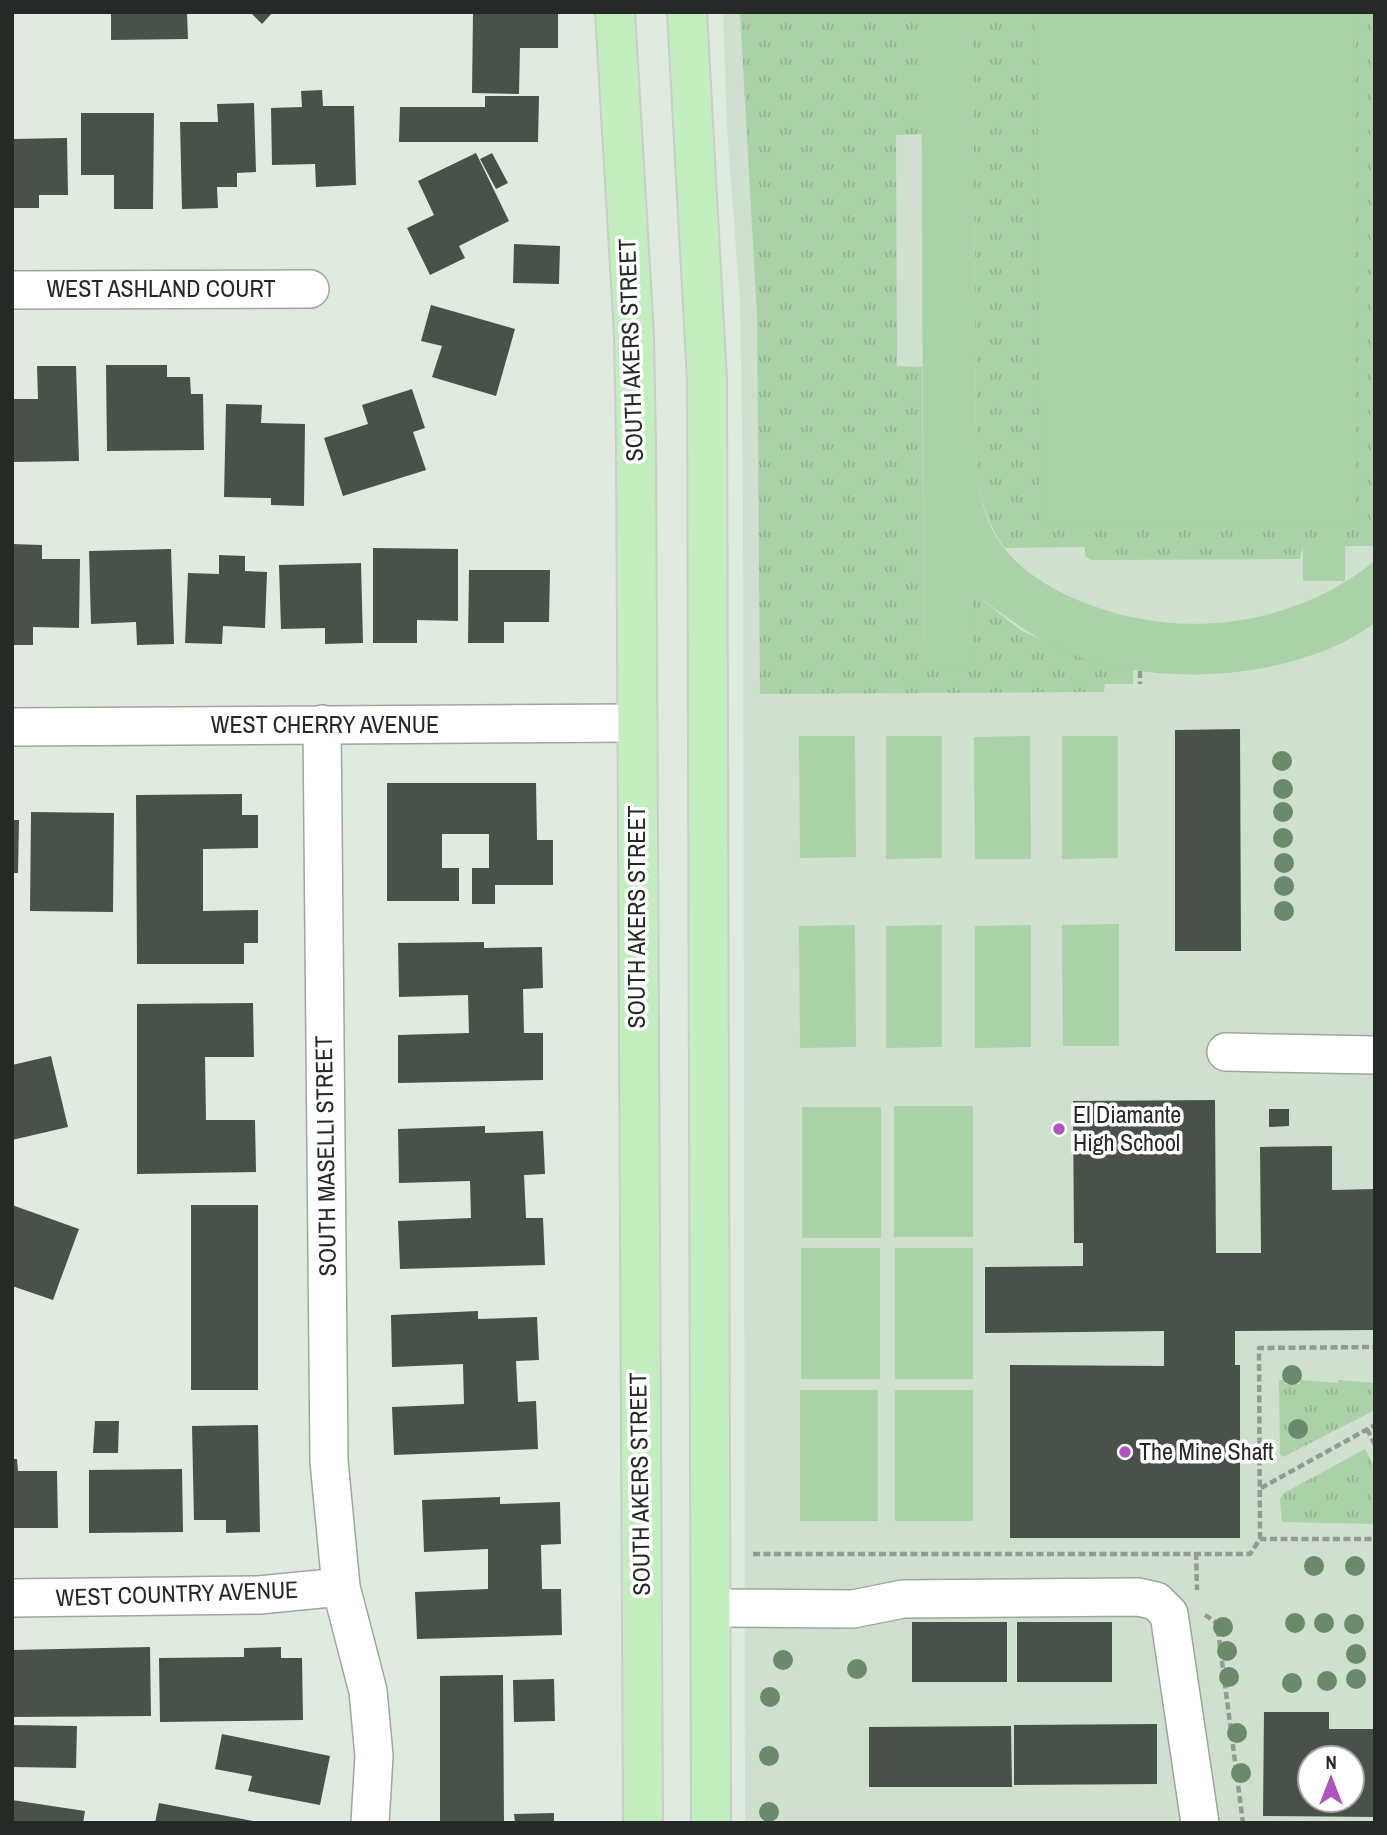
<svg xmlns="http://www.w3.org/2000/svg" width="1387" height="1835" font-family="'Archivo Narrow',sans-serif">
<style>
.built{fill:#d0e0cf;fill-rule:evenodd}
.grass{fill:url(#grass-tufts)}
.pitch{fill:#aad1a7}
.building{fill:#495248;fill-rule:evenodd}
.lines{fill:none;stroke-linecap:round;stroke-linejoin:round}
.minor-casing{stroke:#9da79c;stroke-width:40}
.major-casing{stroke:#cbcccb;stroke-width:42}
.path{stroke:#939b92;stroke-width:4.5;stroke-dasharray:7 3.5;stroke-linecap:butt}
.minor{stroke:#fff;stroke-width:37}
.major{stroke:#c2eec0;stroke-width:38}
.tree{fill:#6b896b}
.poi-dot{fill:#b153bd;stroke:#fff;stroke-width:2.5}
.labels{text-anchor:middle;stroke-width:7;stroke-linejoin:round;paint-order:stroke}
.street-label{font-size:24px;fill:#262a26;stroke:#fff}
.poi-label{font-size:24px;fill:#262a26;stroke:#fff;text-anchor:start}
</style>
<defs>
<pattern id="grass-tufts" width="24" height="20" patternUnits="userSpaceOnUse" patternTransform="scale(1.75)"><rect width="24" height="20" fill="#aad1a7"/><path d="M3 7l-1-3M5 7V3M7 7l1-3M15 17l-1-3M17 17v-4M19 17l1-3" fill="none" stroke="#92b490"/></pattern>
</defs>
<rect width="100%" height="100%" fill="#e0ebdf"/>
<path class="built" d="M 723,12 L 1375,12 L 1375,1823 L 745,1823 L 743,500 L 740,301 L 727,131 ZM 1310,1758 L 1352,1758 L 1352,1800 L 1310,1800 Z"/>
<path class="grass" d="M 740,12 L 921,12 L 922,134 L 896,135 L 897,366 L 922,367 L 924,670 L 972,592 L 1022,631 L 1079,656 L 1133,669 L 1133,684 L 1105,684 L 1104,692 L 760,694 L 757,315 Z
M 979,12 L 1375,12 L 1375,546 L 1303,546 L 1300,559 L 1091,560 L 1085,556 L 1085,547 L 1005,548 C 984,521 979,490 976,456 L 973,39 Z
M 1279,1380 L 1284,1380 L 1285,1384 L 1300,1384 L 1300,1380 L 1338,1383 L 1338,1380 L 1375,1383 L 1375,1410 L 1283,1457 L 1280,1454 Z
M 1365,1449 L 1375,1468 L 1375,1524 L 1282,1522 L 1280,1499 L 1284,1493 Z"/>
<path class="pitch" d="M 921,12 L 979,12 L 973,39 L 976,456 C 979,482 981,510 994,533 C 1011,564 1043,585 1075,599 C 1174,642 1290,629 1375,561 L 1375,623 C 1299,679 1164,688 1077,656 C 1037,641 1007,617 973,593 L 974,671 L 924,670 Z
M 1037,12 L 1353,12 L 1356,525 L 1041,527 Z
M 1303,546 L 1345,546 L 1345,581 L 1303,581 Z
M 799,736 L 855,736 L 856,857 L 800,858 Z
M 942,736 L 942,858 L 886,859 L 886,736 Z
M 1030,736 L 1031,859 L 975,859 L 974,737 Z
M 1118,736 L 1118,858 L 1062,859 L 1062,736 Z
M 1119,924 L 1119,1046 L 1063,1046 L 1062,925 Z
M 855,925 L 856,1047 L 800,1048 L 799,926 Z
M 942,925 L 942,1047 L 886,1048 L 886,926 Z
M 1031,925 L 1031,1047 L 975,1048 L 975,926 Z
M 894,1106 L 973,1106 L 973,1237 L 894,1237 Z
M 802,1107 L 881,1107 L 881,1238 L 802,1238 Z
M 801,1248 L 880,1248 L 880,1379 L 801,1379 Z
M 895,1248 L 973,1248 L 973,1379 L 895,1379 Z
M 800,1390 L 878,1390 L 878,1521 L 800,1521 Z
M 895,1390 L 973,1390 L 973,1521 L 895,1521 Z"/>
<path class="building" d="M 111,12 L 187,12 L 188,39 L 111,40 Z
M 250,12 L 273,12 L 262,24 Z
M 473,12 L 558,12 L 558,48 L 520,48 L 519,94 L 472,93 Z
M 322,90 L 323,106 L 354,106 L 356,185 L 316,187 L 315,164 L 272,165 L 271,108 L 302,107 L 301,91 Z
M 485,96 L 539,96 L 538,142 L 399,142 L 400,107 L 485,107 Z
M 254,103 L 256,172 L 237,173 L 237,187 L 217,187 L 218,208 L 182,209 L 180,122 L 218,122 L 217,104 Z
M 81,113 L 154,113 L 153,209 L 114,209 L 114,175 L 81,175 Z
M 67,138 L 68,195 L 39,195 L 39,208 L 12,208 L 12,139 Z
M 476,153 L 509,221 L 459,246 L 465,258 L 430,275 L 407,228 L 434,215 L 418,181 Z
M 492,153 L 508,183 L 496,189 L 480,159 Z
M 514,244 L 560,246 L 559,284 L 513,283 Z
M 431,305 L 515,329 L 496,396 L 432,377 L 442,346 L 421,341 Z
M 106,365 L 167,365 L 167,377 L 190,377 L 191,394 L 203,394 L 204,450 L 107,451 Z
M 37,366 L 76,366 L 79,461 L 12,462 L 12,399 L 38,399 Z
M 412,389 L 425,428 L 413,432 L 426,470 L 343,496 L 324,438 L 368,424 L 362,405 Z
M 226,404 L 262,405 L 261,423 L 305,424 L 304,506 L 271,505 L 271,498 L 224,497 Z
M 12,544 L 42,545 L 42,559 L 80,559 L 79,628 L 33,627 L 33,645 L 12,645 Z
M 373,548 L 458,549 L 458,621 L 417,620 L 417,643 L 373,643 Z
M 171,549 L 174,644 L 137,645 L 136,622 L 91,624 L 89,551 Z
M 219,555 L 245,556 L 245,571 L 267,572 L 265,628 L 223,626 L 222,644 L 185,643 L 188,573 L 219,574 Z
M 361,563 L 363,643 L 325,644 L 325,628 L 281,629 L 279,565 Z
M 469,570 L 550,570 L 549,622 L 504,622 L 504,643 L 468,643 Z
M 1240,729 L 1241,951 L 1175,951 L 1175,730 Z
M 387,783 L 536,783 L 537,840 L 553,840 L 553,885 L 495,885 L 495,904 L 472,904 L 472,868 L 489,868 L 489,834 L 442,834 L 442,868 L 459,868 L 459,901 L 387,901 Z
M 242,794 L 242,815 L 258,815 L 258,848 L 203,849 L 203,911 L 258,910 L 258,943 L 244,943 L 244,964 L 137,964 L 136,795 Z
M 31,812 L 114,813 L 113,912 L 30,911 Z
M 12,820 L 19,820 L 18,873 L 12,873 Z
M 484,942 L 484,948 L 542,947 L 543,988 L 523,989 L 524,1033 L 543,1033 L 543,1080 L 398,1083 L 398,1035 L 469,1033 L 468,995 L 399,997 L 398,943 Z
M 253,1003 L 254,1057 L 205,1057 L 206,1120 L 255,1120 L 256,1172 L 137,1174 L 137,1004 Z
M 51,1056 L 68,1127 L 12,1140 L 12,1065 Z
M 1215,1100 L 1216,1253 L 1261,1253 L 1260,1147 L 1332,1146 L 1332,1190 L 1375,1189 L 1375,1330 L 1235,1331 L 1235,1365 L 1240,1365 L 1240,1538 L 1010,1538 L 1010,1365 L 1164,1366 L 1164,1331 L 985,1333 L 985,1267 L 1083,1266 L 1083,1243 L 1074,1243 L 1073,1101 Z
M 1269,1109 L 1289,1109 L 1289,1126 L 1269,1127 Z
M 485,1126 L 485,1133 L 543,1131 L 545,1174 L 524,1175 L 526,1218 L 543,1218 L 545,1265 L 400,1269 L 398,1221 L 471,1218 L 470,1181 L 399,1183 L 398,1129 Z
M 12,1205 L 79,1229 L 53,1300 L 12,1286 Z
M 191,1205 L 258,1205 L 258,1390 L 191,1390 Z
M 478,1311 L 478,1319 L 537,1317 L 539,1360 L 516,1361 L 518,1402 L 536,1401 L 538,1449 L 394,1455 L 392,1407 L 464,1404 L 463,1364 L 392,1367 L 391,1315 Z
M 95,1421 L 119,1421 L 118,1453 L 93,1453 Z
M 258,1425 L 260,1532 L 226,1533 L 226,1520 L 194,1520 L 192,1426 Z
M 12,1459 L 17,1459 L 18,1471 L 57,1471 L 58,1528 L 12,1528 Z
M 182,1469 L 183,1532 L 89,1533 L 89,1470 Z
M 500,1497 L 500,1504 L 560,1502 L 561,1544 L 541,1545 L 542,1589 L 561,1589 L 562,1635 L 417,1639 L 415,1592 L 488,1589 L 488,1549 L 424,1552 L 422,1500 Z
M 912,1622 L 1007,1622 L 1007,1682 L 912,1682 Z
M 1017,1622 L 1112,1622 L 1112,1682 L 1017,1682 Z
M 150,1647 L 151,1716 L 12,1717 L 12,1650 Z
M 281,1647 L 281,1658 L 302,1658 L 303,1720 L 160,1722 L 159,1658 L 244,1657 L 244,1648 Z
M 503,1675 L 504,1823 L 440,1823 L 440,1676 Z
M 554,1679 L 555,1721 L 514,1722 L 513,1680 Z
M 1264,1712 L 1329,1712 L 1329,1729 L 1375,1729 L 1375,1817 L 1263,1816 ZM 1310,1758 L 1352,1758 L 1352,1800 L 1310,1800 Z
M 1157,1724 L 1157,1784 L 1014,1785 L 1014,1725 Z
M 12,1725 L 77,1726 L 76,1768 L 12,1767 Z
M 1011,1726 L 1012,1787 L 869,1787 L 869,1727 Z
M 222,1734 L 330,1756 L 320,1805 L 248,1791 L 252,1776 L 215,1769 Z
M 12,1800 L 85,1811 L 83,1823 L 12,1823 Z
M 159,1803 L 253,1821 L 253,1823 L 155,1823 Z
M 554,1813 L 554,1823 L 515,1823 L 514,1814 Z"/>
<g class="lines">
<g class="minor-casing">
<path id="minor" d="M 12,290 L 310,289
M 322,724 L 329,1461 L 341,1587 L 368,1691 L 374,1756 L 370,1823
M 12,727 L 637,723
M 1226,1052 L 1375,1055
M 12,1598 L 259,1595 L 341,1587
M 711,1608 L 853,1609 L 903,1599 L 1138,1597 L 1156,1601 L 1169,1614 L 1200,1823"/>
</g>
<g class="major-casing">
<path id="major" d="M 615,12 L 634,335 L 636,444 L 643,1823
M 687,12 L 707,380 L 711,1823"/>
</g>
<path class="path" d="M 1140,671 L 1140,684
M 1367,1429 L 1375,1445
M 1261,1488 L 1375,1425
M 1260,1539 L 1259,1348 L 1375,1347
M 1196,1553 L 1197,1590
M 753,1554 L 1250,1554 L 1260,1539 L 1375,1539
M 1205,1615 L 1217,1623 L 1243,1823"/>
<use href="#minor" class="minor"/>
<use href="#major" class="major"/>
</g>
<g class="tree">
<circle cx="1282" cy="761" r="10"/>
<circle cx="1283" cy="789" r="10"/>
<circle cx="1283" cy="812" r="10"/>
<circle cx="1283" cy="838" r="10"/>
<circle cx="1284" cy="863" r="10"/>
<circle cx="1284" cy="886" r="10"/>
<circle cx="1284" cy="911" r="10"/>
<circle cx="1292" cy="1375" r="10"/>
<circle cx="1298" cy="1429" r="10"/>
<circle cx="1314" cy="1566" r="10"/>
<circle cx="1355" cy="1566" r="10"/>
<circle cx="1295" cy="1623" r="10"/>
<circle cx="1324" cy="1623" r="10"/>
<circle cx="1354" cy="1624" r="10"/>
<circle cx="1223" cy="1627" r="10"/>
<circle cx="1227" cy="1651" r="10"/>
<circle cx="1356" cy="1654" r="10"/>
<circle cx="783" cy="1660" r="10"/>
<circle cx="857" cy="1669" r="10"/>
<circle cx="1229" cy="1677" r="10"/>
<circle cx="1356" cy="1679" r="10"/>
<circle cx="1327" cy="1681" r="10"/>
<circle cx="1292" cy="1683" r="10"/>
<circle cx="770" cy="1697" r="10"/>
<circle cx="1237" cy="1733" r="10"/>
<circle cx="769" cy="1756" r="10"/>
<circle cx="1241" cy="1773" r="10"/>
<circle cx="769" cy="1812" r="10"/>
</g>
<g class="poi-dot">
<circle cx="1059" cy="1129" r="7"/>
<circle cx="1125" cy="1452" r="7"/>
</g>
<g class="labels">
<g class="street-label">
<text x="161" y="297">WEST ASHLAND COURT</text>
<text transform="translate(631 350) rotate(-92)" y="8">SOUTH AKERS STREET</text>
<text x="325" y="733">WEST CHERRY AVENUE</text>
<text transform="translate(637 917) rotate(-90)" y="8">SOUTH AKERS STREET</text>
<text transform="translate(326 1156) rotate(-91)" y="8">SOUTH MASELLI STREET</text>
<text transform="translate(640 1484) rotate(-91)" y="8">SOUTH AKERS STREET</text>
<text transform="translate(177 1594) rotate(-2)" y="8">WEST COUNTRY AVENUE</text>
</g>
<g class="poi-label">
<text x="1073" y="1123">El Diamante<tspan x="1073" dy="28">High School</tspan></text>
<text x="1139" y="1460">The Mine Shaft</text>
</g>
</g>
<rect width="1387" height="1835" fill="none" stroke="#262a26" stroke-width="28"/>
<g transform="translate(1331 1779)"><circle r="33" fill="#ffffff" stroke="#a8aaa8" stroke-width="2"/>
<path d="M0-5L12 26L0 18L-12 26Z" fill="#b153bd"/>
<text y="-10" font-size="19" font-weight="bold" text-anchor="middle" fill="#262a26">N</text>
</g>
</svg>
